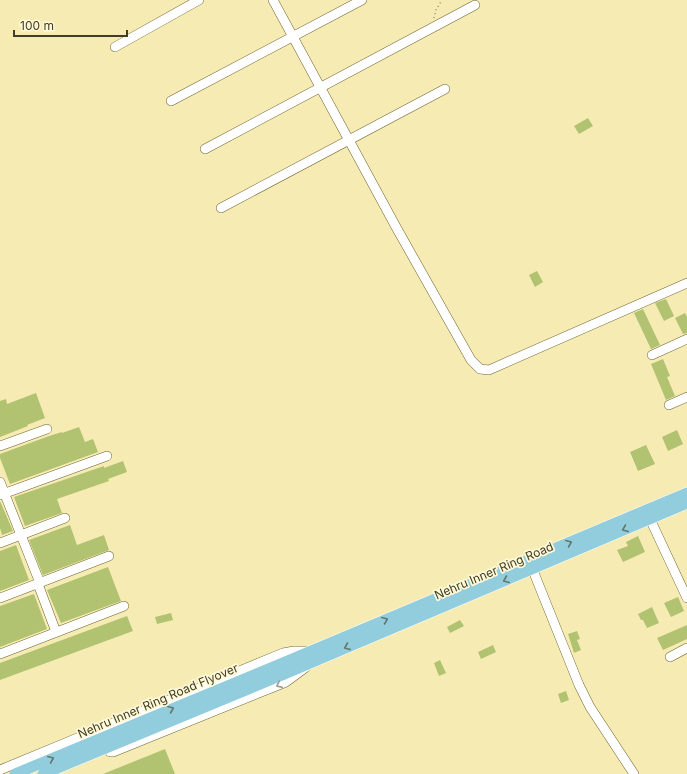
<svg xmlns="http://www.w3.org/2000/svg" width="687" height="774" font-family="Inter,sans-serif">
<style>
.building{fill:#b1c271}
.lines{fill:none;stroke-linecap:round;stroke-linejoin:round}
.minor-casing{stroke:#6d632f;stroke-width:10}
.major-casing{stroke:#fff;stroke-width:12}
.path{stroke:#98926a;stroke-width:1.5;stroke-dasharray:1 3;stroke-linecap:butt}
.minor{stroke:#fff;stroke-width:9}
.major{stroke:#91cddd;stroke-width:11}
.major-bridge-casing{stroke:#fff;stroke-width:12;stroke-linecap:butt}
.major-bridge{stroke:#91cddd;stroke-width:11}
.oneway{stroke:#61776f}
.oneway2{stroke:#a09e92}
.labels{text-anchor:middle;stroke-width:3.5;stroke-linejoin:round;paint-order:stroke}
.street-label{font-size:12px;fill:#413d26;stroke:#fff9d7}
</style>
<rect width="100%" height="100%" fill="#f6ecb3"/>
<path class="building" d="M 588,118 L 593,126 L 579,134 L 574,126 Z
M 537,271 L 543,282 L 535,287 L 529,275 Z
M 666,299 L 674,316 L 664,321 L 655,303 Z
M 643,309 L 660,345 L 651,349 L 634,313 Z
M 685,313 L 687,317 L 687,333 L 683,334 L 675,318 Z
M 663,359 L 670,376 L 667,377 L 675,396 L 666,400 L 651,364 Z
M 36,393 L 45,418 L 27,425 L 28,426 L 0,437 L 0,401 L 6,399 L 7,404 Z
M 79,427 L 85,442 L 93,439 L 98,452 L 10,484 L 0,458 L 0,454 L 49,436 L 62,432 L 62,433 Z
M 677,430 L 683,444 L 668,451 L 662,437 Z
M 646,445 L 655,464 L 638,471 L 630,452 Z
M 123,461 L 127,472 L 108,479 L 109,481 L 57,499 L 62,513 L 25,526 L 14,497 L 104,466 L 104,468 Z
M 0,501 L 13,531 L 2,535 L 0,528 Z
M 70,525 L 77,545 L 104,535 L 109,550 L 43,575 L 29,540 Z
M 638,536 L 645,552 L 623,562 L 617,550 L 628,546 L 626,542 Z
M 16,545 L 29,580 L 0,591 L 0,551 Z
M 108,567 L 121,601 L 61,623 L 47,590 Z
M 34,594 L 47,629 L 0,647 L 0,606 Z
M 678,597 L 684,611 L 671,617 L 664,603 Z
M 652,607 L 659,623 L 647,628 L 643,620 L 641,620 L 638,614 Z
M 171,613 L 173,620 L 157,624 L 155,617 Z
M 127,616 L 133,631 L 0,680 L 0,663 Z
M 460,620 L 464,626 L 450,633 L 447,627 Z
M 687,625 L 687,639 L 663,650 L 657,638 Z
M 577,631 L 580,639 L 577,640 L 581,650 L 574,653 L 568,634 Z
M 493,645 L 496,652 L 481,659 L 478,652 Z
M 440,660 L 446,673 L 439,676 L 434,663 Z
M 566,691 L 569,700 L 561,703 L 558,694 Z
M 165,749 L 175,774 L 103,774 Z"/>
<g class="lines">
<g class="minor-casing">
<path id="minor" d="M 273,0 L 396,227 L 471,360 L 480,369 L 489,370 L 687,283
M 115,47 L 199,0
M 171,101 L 362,0
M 205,149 L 475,5
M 221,208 L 445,89
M 652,355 L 687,339
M 669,405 L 687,397
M 0,446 L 47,429
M 0,482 L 40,583
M 0,495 L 107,456
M 650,519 L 687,598
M 0,543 L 65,518
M 532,568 L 579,685 L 590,707 L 634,774
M 38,584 L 56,632
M 0,598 L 109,556
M 0,654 L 124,606
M 670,657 L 687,648
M 305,668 L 286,682 L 113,752 L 110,752 L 99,729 L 283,653 L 294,651 L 309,651
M 0,770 L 99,729"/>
</g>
<g class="major-casing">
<path id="major" d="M 278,665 L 687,493
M 282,675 L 687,503"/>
</g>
<path class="path" d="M 434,18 L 436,10 L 442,0"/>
<use href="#minor" class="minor"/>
<use href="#major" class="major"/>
<g class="major-bridge-casing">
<path id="major-bridge" d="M 15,774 L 278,665
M 43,774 L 282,675"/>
</g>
<use href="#major-bridge" class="major-bridge"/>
</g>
<defs><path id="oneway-chevron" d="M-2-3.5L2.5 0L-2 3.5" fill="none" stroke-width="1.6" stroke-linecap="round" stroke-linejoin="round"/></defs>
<g class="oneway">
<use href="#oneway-chevron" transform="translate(625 529) rotate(157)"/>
<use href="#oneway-chevron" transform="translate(569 543) rotate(-23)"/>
<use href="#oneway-chevron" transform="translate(506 580) rotate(157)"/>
<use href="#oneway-chevron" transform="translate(385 620) rotate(-23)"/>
<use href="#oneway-chevron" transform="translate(347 647) rotate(157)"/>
<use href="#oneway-chevron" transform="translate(171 709) rotate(-23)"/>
<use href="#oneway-chevron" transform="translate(51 759) rotate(-23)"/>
</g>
<use class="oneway2" href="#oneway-chevron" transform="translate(279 685) rotate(156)"/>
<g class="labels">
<g class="street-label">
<text transform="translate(494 571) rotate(-23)" y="4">Nehru Inner Ring Road</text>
<text transform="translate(158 701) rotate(-23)" y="4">Nehru Inner Ring Road Flyover</text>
</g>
</g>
<path d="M14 30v6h113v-6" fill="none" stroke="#413d26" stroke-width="2"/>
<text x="20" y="30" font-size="12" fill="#413d26" stroke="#fff9d7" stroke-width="3" paint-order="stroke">100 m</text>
</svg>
